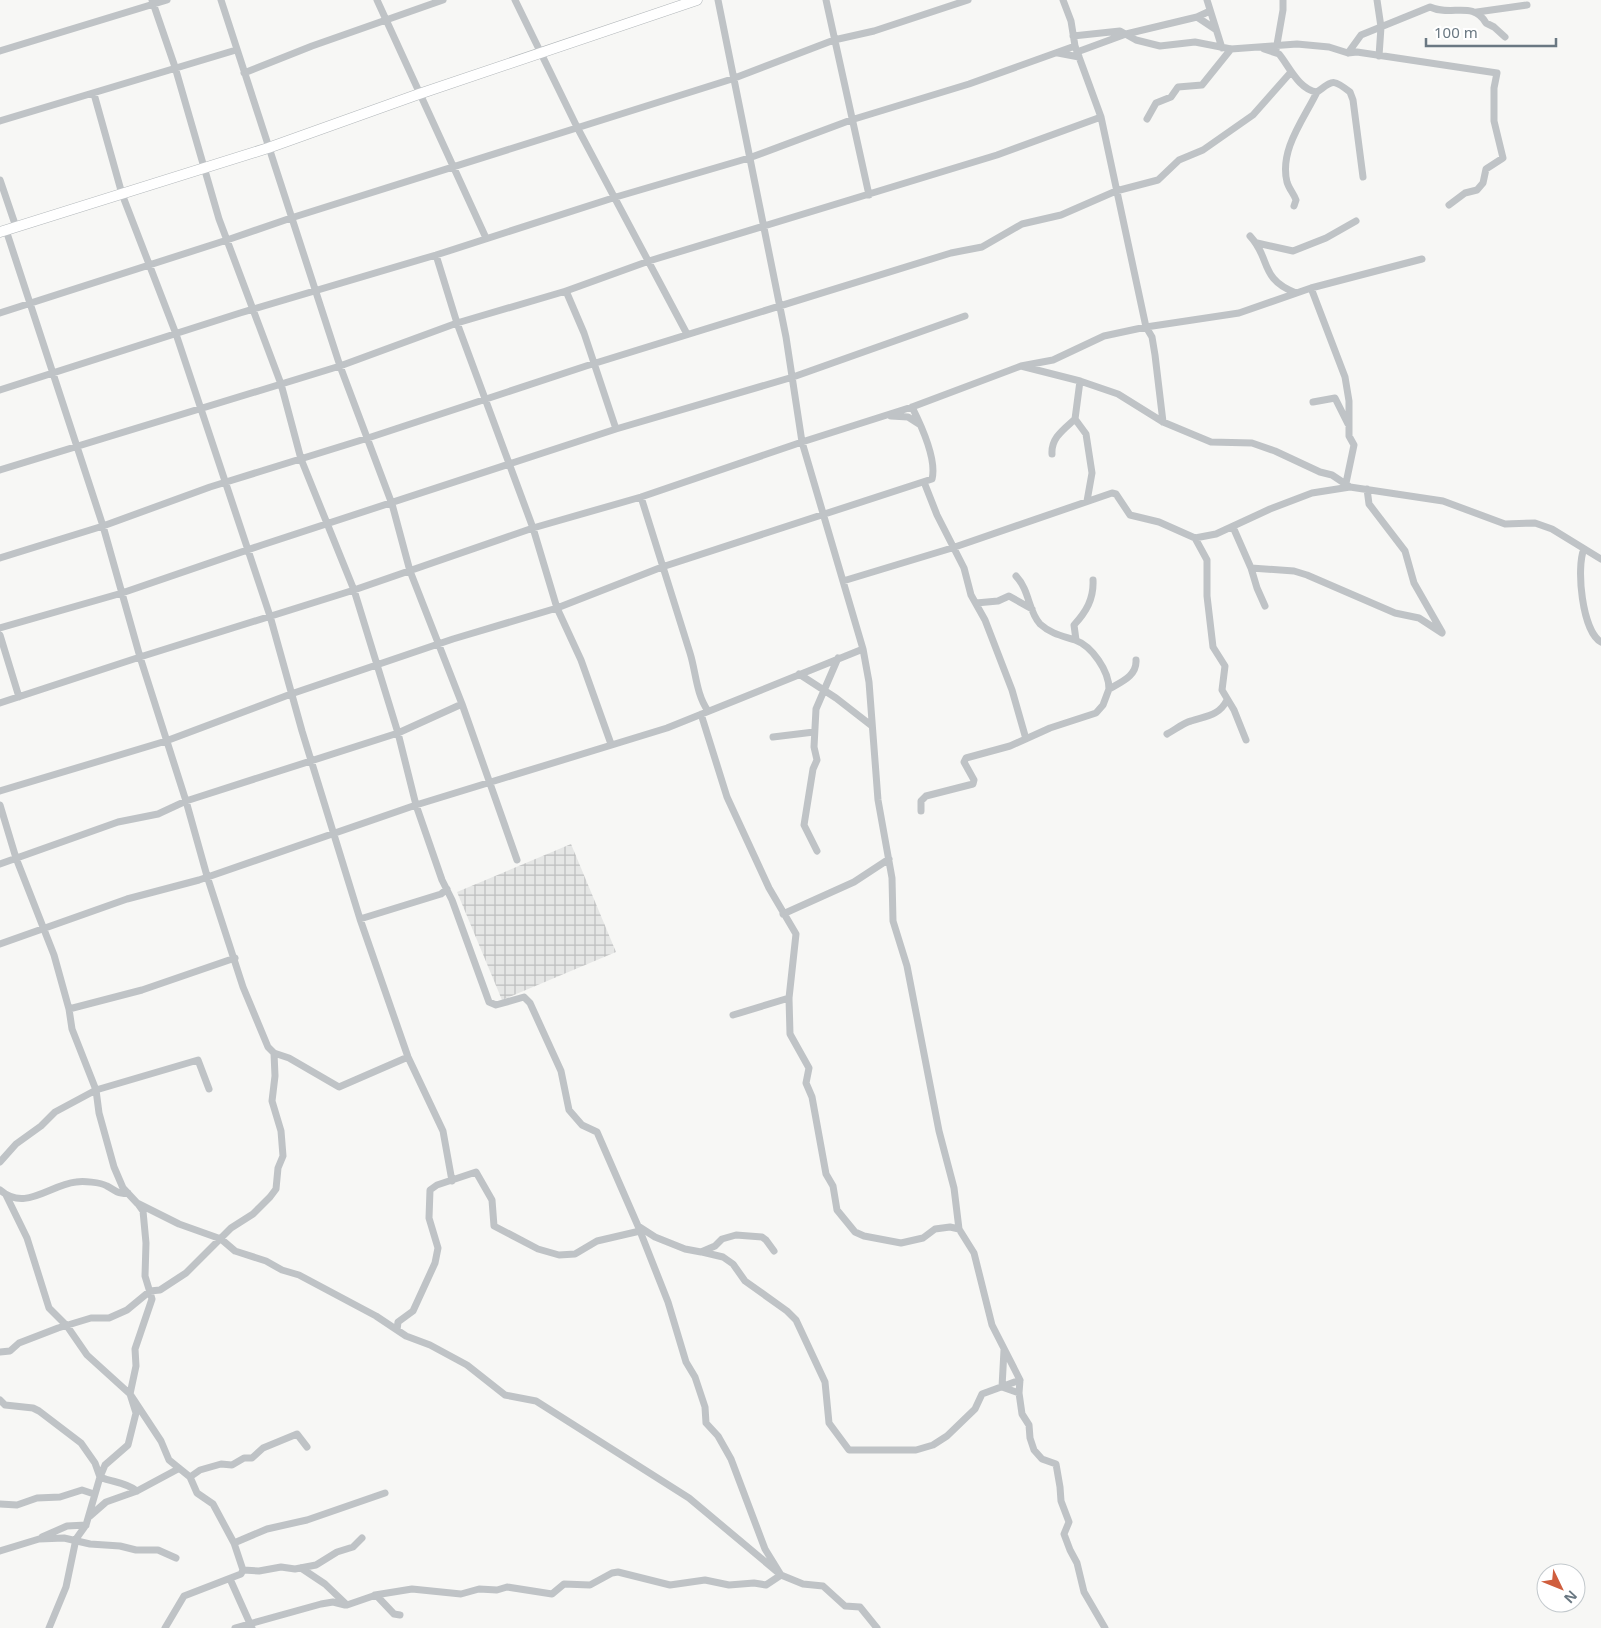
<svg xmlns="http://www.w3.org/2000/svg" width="1601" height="1628" font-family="'Noto Sans',sans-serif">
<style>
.industrial{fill:url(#industrial-grid)}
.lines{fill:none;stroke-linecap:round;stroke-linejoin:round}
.secondary-casing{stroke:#b2b7ba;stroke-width:11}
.street{stroke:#bfc3c6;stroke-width:7}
.secondary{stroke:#fff;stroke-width:10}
</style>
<defs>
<pattern id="industrial-grid" width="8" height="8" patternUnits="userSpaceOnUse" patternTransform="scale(1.25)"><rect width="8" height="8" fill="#e5e6e5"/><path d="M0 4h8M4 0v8" fill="none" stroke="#bebfbf"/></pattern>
</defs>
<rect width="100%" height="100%" fill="#f7f7f5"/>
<path class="industrial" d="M 571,844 L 616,952 L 502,1000 L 457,892 Z"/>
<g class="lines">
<g class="secondary-casing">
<path id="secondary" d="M 0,232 L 268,148 L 419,94 L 697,0"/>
</g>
<path class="street" d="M 152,0 L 175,67 L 219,219 L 281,384 L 301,459 L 354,590 L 398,733 L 416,805 L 442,880 L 452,900 L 489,1002 L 496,1005 L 524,997 L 530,1003 L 561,1071 L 569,1110 L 582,1125 L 597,1132 L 638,1226 L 655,1237 L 685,1249 L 701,1252 L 715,1246 L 722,1239 L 736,1235 L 762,1237 L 766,1240 L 774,1251
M 221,0 L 340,366 L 392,504 L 410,571 L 462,704 L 517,860
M 377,0 L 486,238
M 515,0 L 577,127 L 687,334
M 718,0 L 786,337 L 802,442 L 863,649 L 869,682 L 878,800 L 892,878 L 893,921 L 907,966 L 939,1131 L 954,1188 L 959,1229 L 974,1253 L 992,1325 L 1020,1380 L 1019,1393 L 1022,1414 L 1029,1425 L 1030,1438 L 1034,1450 L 1042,1459 L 1056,1464 L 1060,1487 L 1061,1501 L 1069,1522 L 1064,1534 L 1070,1550 L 1077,1563 L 1084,1592 L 1105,1628
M 826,0 L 869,195
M 1063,0 L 1071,21 L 1075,46 L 1101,117 L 1146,327 L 1152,337 L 1155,355 L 1163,422
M 1207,0 L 1222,48
M 1377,0 L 1381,27 L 1379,56
M 1477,12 L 1527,5
M 1197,17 L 1215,29
M 1073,36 L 1120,31 L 1136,40 L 1160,46 L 1195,42 L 1231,49 L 1297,44 L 1329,47 L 1348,53 L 1357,52 L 1497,73 L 1494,88 L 1494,121 L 1503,158 L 1486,169 L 1483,183 L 1477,190 L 1465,193 L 1449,205
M 1264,49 L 1279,54 C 1289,66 1299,90 1317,92 C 1333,81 1332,78 1350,92 L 1353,100 L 1363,177
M 1276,50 L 1283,10 L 1283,0
M 0,51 L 167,0
M 1077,52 L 1126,34 L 1197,17 L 1210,11
M 1058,53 L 1079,57
M 1348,53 L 1361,35 L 1430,7 C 1451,17 1473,0 1486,23 L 1494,27 L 1505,37
M 244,73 L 312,46 L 443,0
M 94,94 L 122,194 L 176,334 L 270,616 L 302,731 L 360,919 L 408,1057 L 443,1131 L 452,1181
M 1147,119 L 1156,103 L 1171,97 L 1178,87 L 1202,85 L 1231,49
M 0,121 L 236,50
M 0,180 L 16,227
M 1294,206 L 1296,200 C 1294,194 1289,189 1287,182 C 1279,150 1304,119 1317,92
M 1250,236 C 1271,258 1259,279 1296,293
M 1257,243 L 1293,251 L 1326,238 L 1356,221
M 436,255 L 457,323 L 533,528 L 557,608 L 581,660 L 611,744
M 1311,288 L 1345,377 L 1349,401 L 1349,436 L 1354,445 L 1346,483
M 566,291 L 584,333 L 616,429
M 0,313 L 227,240 L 291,218 L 732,79 L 834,40 L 874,31 L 968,0
M 1021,366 L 1080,381 L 1118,394 L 1163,422 L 1211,442 L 1252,443 L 1275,451 L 1320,472 L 1332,475 L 1350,487
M 1080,381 L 1075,419 L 1086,434 L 1092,473 L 1087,501
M 0,390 L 240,313 L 436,255 L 616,197 L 749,158 L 851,120 L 969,84 L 1075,46
M 1313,402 L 1335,398 L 1348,424
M 891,416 L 908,417 L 919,424
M 1052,454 C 1051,438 1063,430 1075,419
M 0,470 L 340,366 L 457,323 L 566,291 L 649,261 L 997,155 L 1101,117
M 924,482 L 937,515 L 964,568 L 971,595 L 985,620 L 1012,690 L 1026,739
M 1367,489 L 1369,504 L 1405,551 L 1414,583 L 1442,632
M 641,497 C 657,549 674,601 690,653 C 696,672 696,694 708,711
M 1233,527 L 1251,568 L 1294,571 L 1307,575 L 1395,613 L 1419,618 L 1442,633
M 1195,538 L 1207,560 L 1207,596 L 1213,647 L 1225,666 L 1222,690 L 1234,710 L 1246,740
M 1584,549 C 1576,567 1582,631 1601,642
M 0,558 L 103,526 L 210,487 L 368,438 L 586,366 L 951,253 L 982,247 L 1022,224 L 1061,215 L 1116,191 L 1158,180 L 1179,160 L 1203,150 L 1253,115 L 1291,72
M 1251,568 L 1257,588 L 1265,606
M 1016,576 C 1030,591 1028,611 1040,624 C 1051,634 1063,636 1075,640 C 1092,646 1109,671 1109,689 C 1121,682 1137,676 1136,660
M 843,581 L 952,548 L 1112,493 L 1116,494 L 1130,515 L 1159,522 L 1195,538 L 1216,534 L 1270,509 L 1312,493 L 1350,487 L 1443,501 L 1505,524 L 1535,523 L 1552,529 L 1601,559
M 976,603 L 998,601 L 1009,596 L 1032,609
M 0,628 L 122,593 L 262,545 L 616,429 L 793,377 L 965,316
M 0,635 L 19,697
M 1076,640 L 1074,625 C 1086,612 1094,599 1093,580
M 799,674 L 836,698 L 872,726
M 0,703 L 140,657 L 354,590 L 533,528 L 641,497 L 802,442 L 912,407 L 1021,366 L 1053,360 L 1104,336 L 1146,327 L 1239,313 L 1311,288 L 1422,259
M 701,714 L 727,797 L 769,888 L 796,934 L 789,998 L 790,1034 L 809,1068 L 806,1083 L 812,1097 L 826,1174 L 833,1186 L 837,1210 L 855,1232 L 864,1236 L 901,1243 L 923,1238 L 935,1229 L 950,1227 L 959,1229
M 1167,734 C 1175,730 1183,723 1191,721 C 1206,716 1219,716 1227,700
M 773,737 L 814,732
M 0,791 L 166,741 L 291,694 L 453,639 L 557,608 L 662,567 L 932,479 C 937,460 921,425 912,407
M 0,805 L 16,858 L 54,955 L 69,1009 L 72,1029 L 96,1090 L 99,1113 L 114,1167 L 123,1188 L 137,1203 L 179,1224 L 221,1239 L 235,1251 L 266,1261 L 282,1270 L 299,1275 L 376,1316 L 406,1336 L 430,1345 L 467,1365 L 505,1395 L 536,1401 L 689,1498 L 781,1575 L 803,1584 L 823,1586 L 845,1606 L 860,1607 L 877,1628
M 921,811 L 921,801 L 926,796 L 973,784 L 974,780 L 964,762 L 966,758 L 1010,746 L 1050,728 L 1096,713 L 1103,705 L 1109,689
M 817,851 L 804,825 L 813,769 L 817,760 L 814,747 L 816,709 L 838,658
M 0,864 L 118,822 L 158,814 L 186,801 L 140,657 L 103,526 L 6,230
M 783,914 L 854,882 L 889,859
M 360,919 L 441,894 L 447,889
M 0,944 L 127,899 L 199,880 L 416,805 L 667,728 L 863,649
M 69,1009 L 142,990 L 235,958
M 733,1015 L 789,998
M 408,1057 L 339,1087 L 289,1058 L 274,1053 L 268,1047 L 243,987 L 207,876 L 186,801 L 398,733 L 462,704
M 0,1162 L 16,1144 L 41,1126 L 55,1112 L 96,1090 L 198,1060 L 209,1089
M 0,1190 C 25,1212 49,1185 76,1182 C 83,1181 100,1182 107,1186 C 115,1190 118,1195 128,1193
M 6,1195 L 27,1238 L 49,1308 L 67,1326 L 87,1355 L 130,1394 L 161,1441 L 169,1460 L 190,1477 L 197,1493 L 213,1504 L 234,1543 L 243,1570 L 241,1574 L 184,1596 L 165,1628
M 702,1252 L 723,1257 L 733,1264 L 745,1281 L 787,1311 L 796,1320 L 825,1382 L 829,1423 L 849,1450 L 916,1450 L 933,1445 L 947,1436 L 975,1409 L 982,1394 L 1020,1380
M 397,1330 L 398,1322 L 413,1311 L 435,1263 L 438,1248 L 429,1218 L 430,1190 L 437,1185 L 476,1172 L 492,1200 L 494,1226 L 538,1249 L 559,1255 L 575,1254 L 597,1241 L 640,1231
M 0,1352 L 10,1351 L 19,1343 L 58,1328 L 91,1318 L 109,1318 L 127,1310 L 150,1291 L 160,1290 L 186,1273 L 231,1228 L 253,1214 L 270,1197 L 276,1189 L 278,1168 L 283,1156 L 281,1131 L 272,1101 L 275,1076 L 274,1053
M 1002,1387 L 1004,1350
M 1002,1387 L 1019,1393
M 0,1400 L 5,1405 L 33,1408 L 39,1411 L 81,1443 L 95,1463 L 100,1477 C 114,1483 123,1481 137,1491
M 190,1477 L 200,1470 L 221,1464 L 232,1465 L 244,1458 L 252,1458 L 263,1448 L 297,1434 L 307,1447
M 0,1504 L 17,1505 L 37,1498 L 60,1497 L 82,1490 L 94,1494
M 90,1516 L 106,1502 L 137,1491 L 178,1469
M 42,1537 L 67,1526 L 86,1525
M 234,1543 L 267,1529 L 307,1520 L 385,1493
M 0,1551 L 39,1539 L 64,1538 L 90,1544 L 120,1546 L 136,1550 L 158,1550 L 176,1558
M 301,1568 L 325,1584 L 347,1605 L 376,1595 L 394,1614 L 400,1615
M 243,1570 L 259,1571 L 281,1567 L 295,1569 L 316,1565 L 337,1552 L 353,1547 L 362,1538
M 230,1579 L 252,1628
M 375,1595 L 412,1589 L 461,1594 L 479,1589 L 497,1590 L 507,1587 L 552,1594 L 564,1584 L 590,1585 L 612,1573 L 618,1572 L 670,1585 L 705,1580 L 729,1585 L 754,1583 L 766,1585 L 781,1575 L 765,1549 L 731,1459 L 718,1436 L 706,1423 L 705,1407 L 695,1377 L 686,1362 L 668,1302 L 638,1226
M 49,1628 L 66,1587 L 76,1539 L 86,1525 L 100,1477 L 105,1465 L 128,1445 L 136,1413 L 130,1394 L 136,1366 L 135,1349 L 152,1299 L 145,1276 L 146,1243 L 143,1211 L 138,1204
M 235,1628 L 321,1604 L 333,1602 L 345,1605"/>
<use href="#secondary" class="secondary"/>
</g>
<g transform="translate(1561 1588) rotate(133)"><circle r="24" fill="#ffffff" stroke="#c3c9cd"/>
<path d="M0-4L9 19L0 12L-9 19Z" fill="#cf5e3e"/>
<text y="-8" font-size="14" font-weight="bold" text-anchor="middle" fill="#6a7882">N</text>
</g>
<path d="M1426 38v8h130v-8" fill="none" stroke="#6a7882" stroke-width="2.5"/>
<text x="1434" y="38" font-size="15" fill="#6a7882" stroke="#ffffff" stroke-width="4" paint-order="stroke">100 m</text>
</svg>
